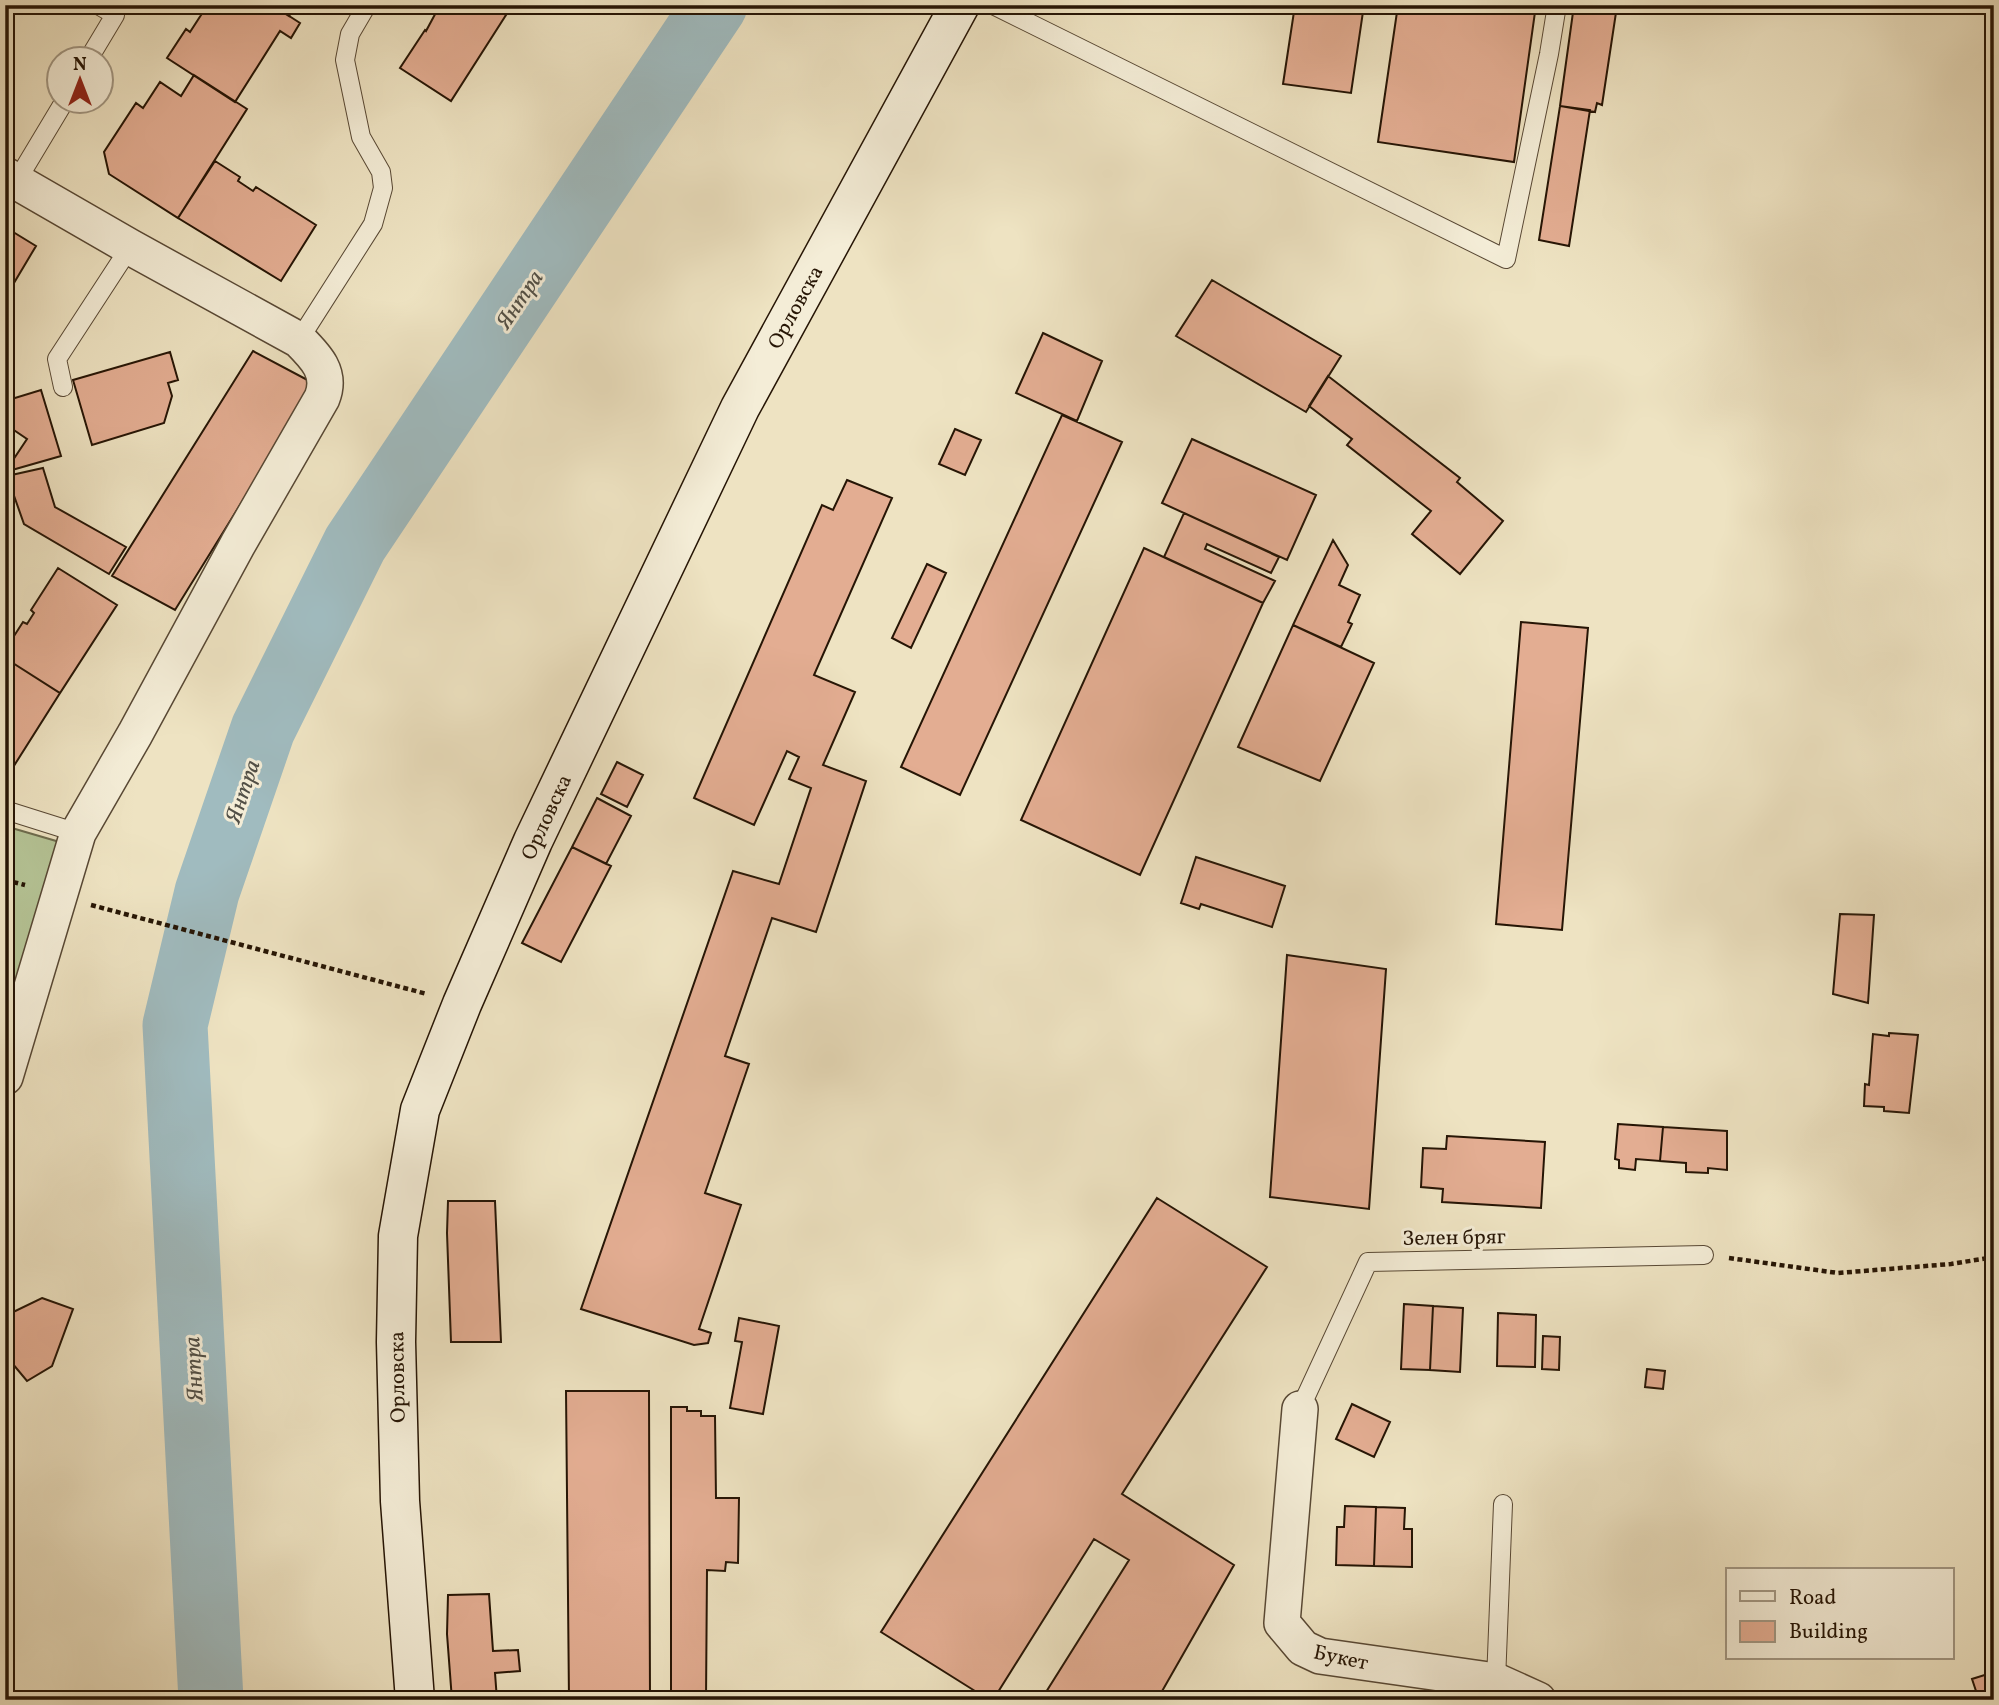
<svg xmlns="http://www.w3.org/2000/svg" width="1999" height="1705" font-family="Vollkorn,serif">
<style>
.green{fill:#b5c496;stroke:#6e6c4e;stroke-width:2}
.lines{fill:none;stroke-linecap:round;stroke-linejoin:round}
.river{stroke:#a0bbbf;stroke-width:65}
.building{fill:#e3ad92;stroke:#261505;stroke-width:2}
.lane-casing{stroke:#584834;stroke-width:20}
.street-casing{stroke:#584834;stroke-width:38}
.secondary-casing{stroke:#261505;stroke-width:41}
.path{stroke:#261505;stroke-width:4.5;stroke-dasharray:5 3.5;stroke-linecap:butt}
.lane{stroke:#f4edd7;stroke-width:18}
.street{stroke:#f4edd7;stroke-width:35}
.secondary{stroke:#f4edd7;stroke-width:38}
.labels{text-anchor:middle;stroke-width:6;stroke-linejoin:round;paint-order:stroke}
.street-label{font-size:21px;fill:#261505;stroke:#f4edd7}
.water-label{font-size:23px;font-style:italic;fill:#514f46;stroke:#f4edd7}
</style>
<rect width="100%" height="100%" fill="#eee3c2"/>
<filter id="stains"><feTurbulence type="fractalNoise" baseFrequency=".00286" numOctaves="4"/><feColorMatrix values="0 0 0 0 .2 0 0 0 0 .09 0 0 0 0 .02 0 0 0 .5 -.17"/></filter>
<radialGradient id="worn" r=".72"><stop offset=".6" stop-color="#630" stop-opacity="0"/><stop offset="1" stop-color="#630" stop-opacity=".3"/></radialGradient>
<path class="green" d="M 5,826 L 63,843 L 5,1016 Z"/>
<g class="lines">
<path class="river" d="M 211,1700 L 175,1025 L 207,892 L 263,729 L 355,544 L 715,5"/>
</g>
<path class="building" d="M 200,5 L 272,5 L 300,23 L 291,38 L 280,31 L 235,102 L 167,58 L 186,29 L 190,32 L 201,15 L 196,12 Z
M 272,5 L 296,5 L 289,16 Z
M 440,5 L 491,5 L 506,15 L 451,101 L 400,68 L 425,30 L 426,31 Z
M 491,5 L 512,5 L 506,15 Z
M 1295,5 L 1364,5 L 1351,93 L 1283,84 Z
M 1398,5 L 1536,5 L 1514,162 L 1378,142 Z
M 1574,5 L 1617,6 L 1602,105 L 1597,103 L 1595,112 L 1560,106 Z
M 194,75 L 247,109 L 178,218 L 109,174 L 104,152 L 136,103 L 143,108 L 160,82 L 181,96 Z
M 1560,106 L 1590,110 L 1569,246 L 1539,240 Z
M 215,161 L 240,177 L 238,181 L 253,191 L 256,187 L 316,225 L 281,281 L 178,218 Z
M 5,227 L 36,246 L 5,298 Z
M 1212,280 L 1341,356 L 1306,412 L 1176,336 Z
M 1043,333 L 1102,361 L 1077,421 L 1016,393 Z
M 253,351 L 315,384 L 175,610 L 112,576 Z
M 170,352 L 178,380 L 168,383 L 172,396 L 164,423 L 92,445 L 73,380 Z
M 1328,376 L 1460,478 L 1457,482 L 1503,521 L 1460,574 L 1412,534 L 1431,511 L 1347,445 L 1352,439 L 1309,406 Z
M 41,390 L 61,456 L 5,472 L 27,439 L 5,424 L 5,401 Z
M 1062,415 L 1122,442 L 960,795 L 901,767 Z
M 955,429 L 981,440 L 965,475 L 939,464 Z
M 1192,439 L 1316,495 L 1287,560 L 1162,503 Z
M 43,468 L 55,507 L 126,547 L 109,574 L 24,524 L 7,476 Z
M 847,480 L 892,498 L 814,675 L 855,692 L 823,765 L 866,781 L 816,932 L 772,918 L 725,1056 L 749,1064 L 705,1193 L 741,1205 L 699,1329 L 711,1333 L 708,1343 L 694,1345 L 581,1309 L 733,871 L 779,884 L 811,788 L 789,779 L 799,757 L 787,751 L 754,825 L 694,798 L 822,505 L 833,510 Z
M 1184,513 L 1279,557 L 1271,573 L 1207,544 L 1205,549 L 1275,581 L 1263,603 L 1164,557 Z
M 1333,540 L 1348,565 L 1339,585 L 1360,595 L 1348,622 L 1352,624 L 1341,647 L 1293,625 Z
M 1144,548 L 1263,603 L 1140,875 L 1021,820 Z
M 927,564 L 946,573 L 911,648 L 892,638 Z
M 58,568 L 117,605 L 60,693 L 5,658 L 5,650 L 23,622 L 27,624 L 34,613 L 31,610 Z
M 1521,622 L 1588,628 L 1562,930 L 1496,924 Z
M 1293,625 L 1374,663 L 1320,781 L 1238,747 Z
M 5,658 L 60,693 L 5,780 Z
M 617,762 L 643,775 L 627,807 L 601,794 Z
M 597,798 L 631,816 L 606,864 L 572,847 Z
M 572,847 L 611,866 L 561,962 L 522,943 Z
M 1196,857 L 1285,886 L 1272,927 L 1201,904 L 1199,909 L 1181,903 Z
M 1840,914 L 1874,915 L 1868,1003 L 1833,994 Z
M 1287,955 L 1386,969 L 1369,1209 L 1270,1197 Z
M 1889,1033 L 1918,1035 L 1909,1113 L 1884,1111 L 1884,1107 L 1864,1106 L 1865,1084 L 1869,1085 L 1873,1034 L 1889,1036 Z
M 1618,1124 L 1663,1127 L 1660,1161 L 1636,1159 L 1635,1170 L 1619,1168 L 1619,1160 L 1615,1159 Z
M 1663,1127 L 1727,1131 L 1727,1170 L 1708,1168 L 1708,1173 L 1686,1172 L 1686,1163 L 1660,1161 Z
M 1447,1136 L 1545,1142 L 1541,1208 L 1442,1202 L 1443,1189 L 1421,1187 L 1423,1148 L 1446,1149 Z
M 1157,1198 L 1267,1267 L 1122,1494 L 1234,1565 L 1157,1700 L 1041,1700 L 1129,1560 L 1094,1539 L 993,1700 L 970,1700 L 975,1691 L 881,1632 Z
M 448,1201 L 495,1201 L 501,1342 L 451,1342 L 447,1233 Z
M 42,1298 L 73,1309 L 52,1366 L 27,1381 L 12,1363 L 10,1349 L 5,1349 L 5,1316 Z
M 1404,1304 L 1433,1306 L 1430,1370 L 1401,1369 Z
M 1433,1306 L 1463,1308 L 1460,1372 L 1430,1370 Z
M 1498,1313 L 1536,1315 L 1535,1367 L 1497,1366 Z
M 739,1318 L 779,1326 L 763,1414 L 730,1408 L 742,1342 L 735,1341 Z
M 1543,1336 L 1560,1337 L 1559,1370 L 1542,1369 Z
M 1647,1369 L 1665,1371 L 1663,1389 L 1645,1387 Z
M 566,1391 L 649,1391 L 650,1700 L 569,1700 Z
M 1352,1404 L 1390,1422 L 1374,1457 L 1336,1439 Z
M 671,1407 L 687,1407 L 687,1411 L 701,1411 L 701,1416 L 715,1416 L 716,1498 L 739,1498 L 738,1563 L 726,1562 L 725,1571 L 707,1570 L 706,1700 L 671,1700 Z
M 1345,1506 L 1376,1507 L 1374,1566 L 1336,1565 L 1337,1527 L 1344,1527 Z
M 1376,1507 L 1405,1508 L 1404,1529 L 1412,1529 L 1412,1567 L 1374,1566 Z
M 489,1594 L 493,1651 L 518,1650 L 520,1671 L 495,1673 L 497,1700 L 452,1700 L 447,1634 L 448,1595 Z
M 1994,1672 L 1994,1700 L 1979,1700 L 1972,1679 Z
M 786,1694 L 822,1696 L 822,1700 L 786,1700 Z"/>
<g class="lines">
<g class="lane-casing">
<path id="lane" d="M 993,5 L 1506,259 L 1549,54 L 1557,5
M 88,60 L 115,15 L 98,5
M 16,182 L 64,102
M 299,340 L 373,224 L 383,188 L 381,172 L 361,137 L 345,60 L 350,34 L 367,5
M 63,387 L 57,359 L 130,247
M 5,810 L 78,833
M 1300,1409 L 1368,1262 L 1704,1255
M 1496,1681 L 1503,1504"/>
</g>
<g class="street-casing">
<path id="street" d="M 5,175 L 130,247 L 299,340 C 316,357 332,373 322,398 L 238,544 L 135,734 L 78,833 L 5,1077
M 1300,1409 L 1282,1623 L 1303,1648 L 1320,1656 L 1496,1681 L 1538,1700"/>
</g>
<g class="secondary-casing">
<path id="secondary" d="M 415,1700 L 400,1501 L 396,1342 L 398,1236 L 420,1110 L 462,1004 L 533,841 L 740,408 L 960,5"/>
</g>
<path class="path" d="M 5,880 L 25,885
M 91,905 L 427,994
M 1729,1258 L 1838,1273 L 1951,1264 L 1994,1257"/>
<use href="#lane" class="lane"/>
<use href="#street" class="street"/>
<use href="#secondary" class="secondary"/>
</g>
<g class="labels">
<g class="street-label">
<text transform="translate(795 307) rotate(-61)" y="7">Орловска</text>
<text transform="translate(546 817) rotate(-65)" y="7">Орловска</text>
<text transform="translate(1454 1237) rotate(-1)" y="7">Зелен бряг</text>
<text transform="translate(397 1377) rotate(-91)" y="7">Орловска</text>
<text transform="translate(1341 1657) rotate(12)" y="7">Букет</text>
</g>
<g class="water-label">
<text transform="translate(519 299) rotate(-56)" y="8">Янтра</text>
<text transform="translate(242 791) rotate(-71)" y="8">Янтра</text>
<text transform="translate(193 1369) rotate(-93)" y="8">Янтра</text>
</g>
</g>
<rect width="1999" height="1705" fill="none" stroke="#eee3c2" stroke-width="28"/>
<rect x="7" y="7" width="1985" height="1691" fill="none" stroke="#261505" stroke-width="3.5"/>
<rect x="14" y="14" width="1971" height="1677" fill="none" stroke="#261505" stroke-width="2"/>
<rect x="1726" y="1568" width="228" height="91" fill="#f4edd7" stroke="#a29783" stroke-width="2"/>
<rect x="1740" y="1591" width="35" height="10" fill="#f4edd7" stroke="#a29783" stroke-width="2"/>
<text x="1789" y="1604" font-size="21" fill="#261505">Road</text>
<rect x="1740" y="1621" width="35" height="21" fill="#e3ad92" stroke="#a29783" stroke-width="2"/>
<text x="1789" y="1638" font-size="21" fill="#261505">Building</text>
<g transform="translate(80 80)"><circle r="33" fill="#f4edd7" stroke="#a29783" stroke-width="2"/>
<path d="M0-5L12 26L0 18L-12 26Z" fill="#8f2418"/>
<text y="-10" font-size="19" font-weight="bold" text-anchor="middle" fill="#261505">N</text>
</g>
<rect width="100%" height="100%" filter="url(#stains)"/>
<rect width="100%" height="100%" fill="url(#worn)"/>
</svg>
